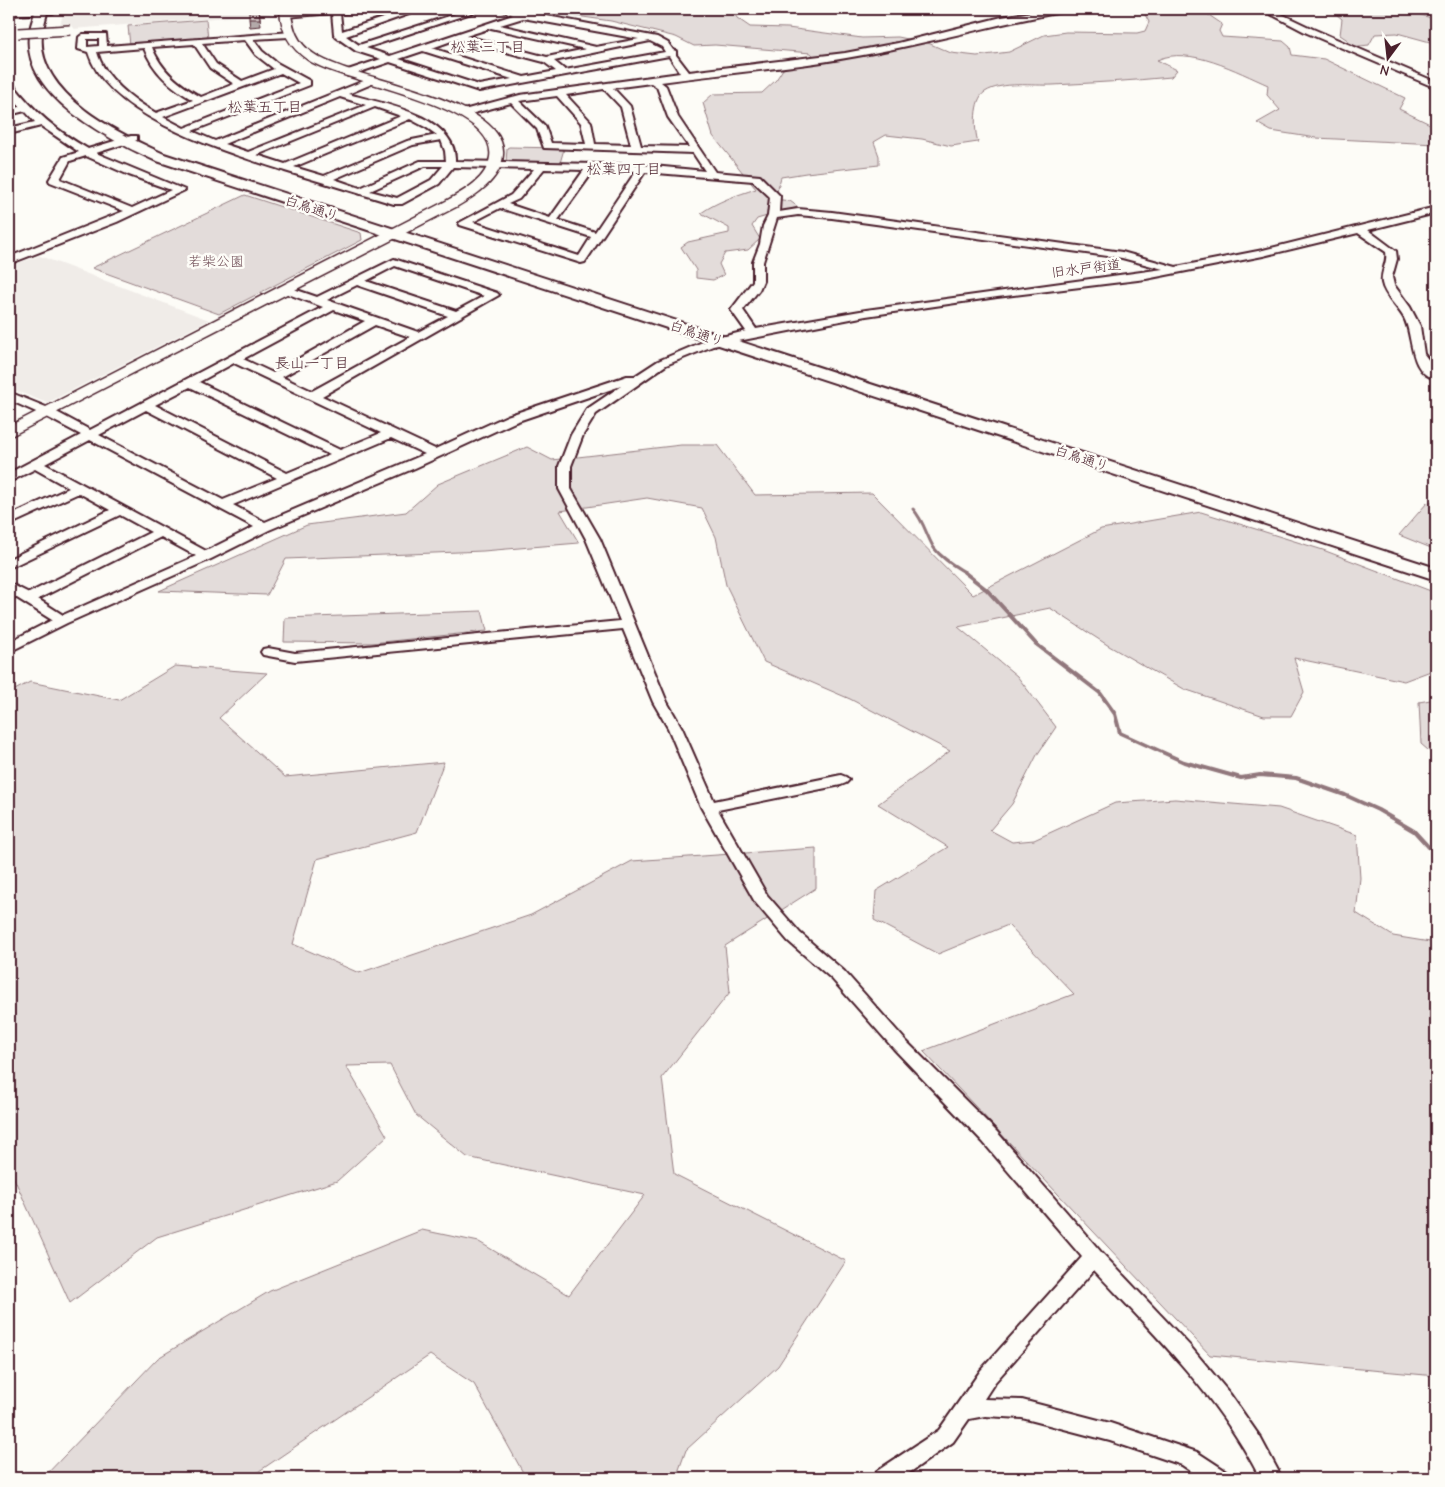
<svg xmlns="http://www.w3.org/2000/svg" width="1445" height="1487" font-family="'Comic Neue','Klee One',sans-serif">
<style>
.built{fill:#f0ece8}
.green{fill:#e3dcda;stroke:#967e82}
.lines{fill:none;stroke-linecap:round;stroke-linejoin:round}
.stream-far1{stroke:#91777b;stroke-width:3}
.stream{stroke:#91777b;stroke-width:4}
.minor-casing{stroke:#4a1f2b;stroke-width:4}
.tertiary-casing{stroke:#4a1f2b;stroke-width:3}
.secondary-casing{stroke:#4a1f2b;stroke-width:4}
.minor{fill:#fdfcf7;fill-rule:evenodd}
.tertiary{fill:#fdfcf7;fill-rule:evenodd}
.secondary{fill:#fdfcf7;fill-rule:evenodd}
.minor-bridge-casing{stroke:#4a1f2b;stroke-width:12;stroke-linecap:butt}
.minor-bridge{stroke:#fdfcf7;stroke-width:9}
.wall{fill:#b3a9a9;stroke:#4a1f2b}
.building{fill:#d0c5c4;stroke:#4a1f2b}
.labels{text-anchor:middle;stroke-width:5;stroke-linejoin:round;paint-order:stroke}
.far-street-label{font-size:14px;fill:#4a1f2b;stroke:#fdfcf7}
.far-park-label{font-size:14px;fill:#704e57;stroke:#fdfcf7}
.far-neighbourhood-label{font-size:15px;fill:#4a1f2b;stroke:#fdfcf7}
</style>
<rect width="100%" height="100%" fill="#fdfcf7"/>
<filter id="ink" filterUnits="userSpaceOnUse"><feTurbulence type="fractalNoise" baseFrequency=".02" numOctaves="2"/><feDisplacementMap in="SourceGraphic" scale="10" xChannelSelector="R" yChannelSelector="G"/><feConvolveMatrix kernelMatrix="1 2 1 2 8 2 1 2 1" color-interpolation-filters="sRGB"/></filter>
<g filter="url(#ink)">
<path class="built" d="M 64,9 L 271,9 L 271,12 L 269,14 L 59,30 Z
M 40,256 L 209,320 L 47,403 L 9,388 L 9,266 Z"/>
<path class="green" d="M 540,9 L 732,9 L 737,18 L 750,27 L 788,28 L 862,38 L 898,37 L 928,43 L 951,53 L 977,56 L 1009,52 L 1044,35 L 1066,32 L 1137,33 L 1145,31 L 1149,22 L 1143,11 L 1146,9 L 1200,9 L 1222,24 L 1219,31 L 1222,37 L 1283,41 L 1290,47 L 1292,55 L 1324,59 L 1405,98 L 1399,109 L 1436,127 L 1436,144 L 1316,138 L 1271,131 L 1257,123 L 1280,110 L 1267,95 L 1268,85 C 1238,72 1189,45 1157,60 L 1177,70 L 1171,77 C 1131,81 1092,83 1053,85 C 1033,86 1002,81 985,92 C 973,99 974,131 978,142 L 951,146 L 922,139 L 886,135 L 874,142 L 879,156 L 879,165 L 806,173 L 781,177 L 775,199 L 790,201 L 798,207 L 757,219 L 752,226 L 760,239 L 748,250 L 725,253 L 719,264 L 724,275 L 713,280 L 696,278 L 696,270 L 681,247 L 688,242 L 729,233 L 729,228 L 701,213 C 718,201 737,195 756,189 L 713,136 L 703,103 L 713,94 L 762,93 L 776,80 L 783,69 L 789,66 L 819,62 L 811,53 L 715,45 L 694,46 L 676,37 L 611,21 L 548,12 Z
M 1325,9 L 1403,9 L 1434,19 L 1436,20 L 1436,54 L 1430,42 L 1397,33 L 1375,34 L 1369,45 L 1341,48 L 1349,41 L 1340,35 L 1342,19 L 1336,14 Z
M 206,20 L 208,39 L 130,45 L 128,26 Z
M 509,147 L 561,148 L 564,149 L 560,163 L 555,164 L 509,163 L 506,162 L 507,148 Z
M 245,195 L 361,233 L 362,240 L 219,314 L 92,268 Z
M 681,445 L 717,445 L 755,495 L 872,493 L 973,595 L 1101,529 L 1201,512 L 1323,550 L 1436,593 L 1436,669 L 1404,681 L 1294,658 L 1304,692 L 1291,716 L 1264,716 L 1184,689 L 1109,646 L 1050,608 L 958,627 L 1017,676 L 1056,727 L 1037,755 L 1012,804 L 990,830 L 1012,842 L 1034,840 L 1115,803 L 1175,799 L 1279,808 L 1357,835 L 1360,878 L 1356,913 L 1393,936 L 1436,943 L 1436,1376 L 1210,1355 L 923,1051 L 1074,994 L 1008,925 L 938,954 L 874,920 L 876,891 L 948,847 L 878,804 L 950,751 L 850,699 L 764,662 L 726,585 L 716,537 L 702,508 L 647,498 L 560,511 L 579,543 L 483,551 L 286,559 L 267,595 L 159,591 L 307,525 L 406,512 L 438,484 L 527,447 L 552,460 Z
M 1436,500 L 1436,550 L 1399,535 L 1427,503 Z
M 482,611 L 487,631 L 372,643 L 284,642 L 285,618 Z
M 175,666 L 267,673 L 219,718 L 285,777 L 444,762 L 417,832 L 317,859 L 293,944 L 359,973 L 531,915 L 632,861 L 816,848 L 816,888 L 725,946 L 730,992 L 662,1078 L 674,1174 L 846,1261 L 778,1366 L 686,1450 L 676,1478 L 526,1478 L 474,1384 L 430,1355 L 249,1478 L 43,1478 L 158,1358 L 270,1291 L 422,1230 L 479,1242 L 569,1295 L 645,1195 L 467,1157 L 416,1115 L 390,1065 L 346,1066 L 387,1136 L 337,1181 L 157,1237 L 70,1303 L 9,1167 L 9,693 L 30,682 L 119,700 Z
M 1436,699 L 1436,757 L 1421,744 L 1419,702 Z"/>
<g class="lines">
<path class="stream-far1" d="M 913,509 C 924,521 926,535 934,548 C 942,559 955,566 966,573"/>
<path class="stream" d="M 964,572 L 987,590 L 1036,644 L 1100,693 L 1115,714 L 1120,733 L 1184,762 L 1241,778 L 1260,775 L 1296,778 L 1345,795 L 1378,810 L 1414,831 L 1436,855"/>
<g class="minor-casing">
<path id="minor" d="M 9,9 L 56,9 L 57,10 L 53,13 L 9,15 Z
M 325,9 L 362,9 L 358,12 L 340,13 L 342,31 L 411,9 L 423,9 L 346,36 L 359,45 L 471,9 L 483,9 L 366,48 L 390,56 L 513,15 L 499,9 L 511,9 L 657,37 L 668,43 L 673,50 L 676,51 L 676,55 L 689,72 L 845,53 L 898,43 L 1002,17 L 1049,9 L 1066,9 L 1062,12 C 989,25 919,46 846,58 C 785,69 723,73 661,82 L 666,86 L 678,117 L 715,172 L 760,176 L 780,196 L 779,212 L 798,209 L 832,212 L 1122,252 L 1176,267 L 1263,250 L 1436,207 L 1436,213 L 1368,230 L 1396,251 L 1397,259 L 1392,277 L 1394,285 L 1410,307 L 1420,326 L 1424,354 L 1436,370 L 1436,379 C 1408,373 1414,336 1404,318 C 1398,307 1384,295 1382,283 C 1380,272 1388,263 1386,252 L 1358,233 L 1263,256 L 1146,279 L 997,297 L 866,316 L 713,346 L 666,365 L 596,414 L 583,435 L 571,466 L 571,489 L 600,539 L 667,702 L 682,728 L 714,801 L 841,775 L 846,777 L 849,780 L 846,783 L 841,785 L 718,810 L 767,895 L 800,933 L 844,971 L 906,1041 L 997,1132 L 1101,1252 L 1190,1346 L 1230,1394 L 1260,1437 L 1282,1478 L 1260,1478 C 1220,1398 1155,1335 1094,1270 L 995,1382 L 984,1399 L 1022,1400 L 1110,1423 L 1197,1452 L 1226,1471 L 1229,1478 L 1201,1478 L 1182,1465 L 1110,1441 L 1022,1418 L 985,1416 L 969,1419 L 953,1442 L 902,1478 L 874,1478 L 877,1471 L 939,1430 L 981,1370 L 1082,1257 L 983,1142 L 894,1049 L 832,979 L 788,941 L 755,902 L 701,807 L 668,728 L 653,702 L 623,629 L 295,661 L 263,655 L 261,652 L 263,649 L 268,648 L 295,653 L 620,621 L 586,539 L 559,489 L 559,466 L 571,435 L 587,409 L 621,386 L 515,422 L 415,468 L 269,530 L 211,559 L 67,623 L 9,652 L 9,642 L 52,620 L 9,593 L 9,583 L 29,593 L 151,532 L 120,515 L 9,568 L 9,559 L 110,510 L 79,493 L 9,525 L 9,516 L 69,488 L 35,469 L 9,482 L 9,473 L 81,435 L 43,415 L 9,400 L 9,392 L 51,409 L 90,430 L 323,307 L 280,291 L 279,289 L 280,287 L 288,287 L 317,297 L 394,259 L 497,293 L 499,295 L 322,396 L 435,449 L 507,416 L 627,376 L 635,376 L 658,361 L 705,341 L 746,331 L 731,310 L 753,281 L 753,262 L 760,244 L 763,226 L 768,216 L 770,197 L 753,181 L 645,172 L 585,262 L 581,263 L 460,225 L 459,223 L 511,195 L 534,169 L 453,167 L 439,184 L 402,204 L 394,204 C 358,193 321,182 285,171 C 227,152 108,118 88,52 L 78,49 L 79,37 L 83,34 L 106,34 L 107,46 L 292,32 L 293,34 L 289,37 L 253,39 L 262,51 L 277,63 L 310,81 L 310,85 L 192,131 L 215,141 L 371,78 L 376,81 L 374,83 L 348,94 C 381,103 457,116 455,161 L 643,165 L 705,171 L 693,153 L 544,148 L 537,129 L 511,103 L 463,116 L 458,113 L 460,111 L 520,95 L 680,73 L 669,56 L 479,91 L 390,62 L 348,76 L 343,73 L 345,71 L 381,59 L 356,51 L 336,37 L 334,34 L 332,13 L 286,17 L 282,14 L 286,11 ZM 523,18 L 639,39 L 596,47 L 500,25 ZM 491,28 L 585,49 L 586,49 L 547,57 L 466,36 ZM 87,39 L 99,39 L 99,46 L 87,47 ZM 457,39 L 544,62 L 556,71 L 524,77 L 432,48 ZM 245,40 L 256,55 L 274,69 L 242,81 L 216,64 L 202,43 ZM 650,41 L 662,47 L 665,52 L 565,70 L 554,61 ZM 194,44 L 210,68 L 234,84 L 201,97 C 180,85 161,71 152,47 ZM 144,48 C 153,72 171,87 193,100 L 156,113 C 133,100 104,78 97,52 ZM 423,51 L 512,79 L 479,85 L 399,59 ZM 281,73 L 299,83 L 184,128 L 163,117 ZM 651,83 L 657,87 L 668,117 L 689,147 L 641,146 L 630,106 L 613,88 ZM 604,89 L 621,107 L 631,145 L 595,144 L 591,122 L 566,95 ZM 557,96 L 581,123 L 586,144 L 551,143 L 545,126 L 519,101 ZM 340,97 L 366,105 L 248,152 L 224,144 ZM 375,107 L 401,116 L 285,164 L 257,155 ZM 410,119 L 427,128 L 437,135 L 407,141 L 324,176 L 294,167 ZM 441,140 L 445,151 L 446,161 L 420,161 L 360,188 L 334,179 L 413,145 ZM 425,166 L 443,166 L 431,180 L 397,198 L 370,191 ZM 544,169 L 584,170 L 550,218 L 508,204 L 519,199 ZM 594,170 L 636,171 L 595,232 L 558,220 ZM 500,208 L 591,237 L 579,256 L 473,222 ZM 798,215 L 832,218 L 1122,258 L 1163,269 L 866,310 L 756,329 L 743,310 L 759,290 L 763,281 L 763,262 L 777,218 ZM 395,266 L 484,296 L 456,311 L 366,281 ZM 357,285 L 448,316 L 418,332 L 327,300 ZM 334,310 L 365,321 L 273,373 L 243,359 ZM 375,325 L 410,337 L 312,391 L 282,377 ZM 234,363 L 381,433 L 340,450 L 199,382 ZM 190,387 L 330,455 L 287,473 L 155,405 ZM 146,410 L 277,478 L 223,500 L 99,435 ZM 391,438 L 425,454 L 265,522 L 233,505 ZM 90,440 L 254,527 L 206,551 L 45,464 ZM 161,537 L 196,556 L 63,615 L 38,599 Z
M 1261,9 L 1271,9 L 1313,29 L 1436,82 L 1436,88 L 1307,33 Z
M 9,82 L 12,83 C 34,112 57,131 88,149 L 131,136 L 137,136 L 137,140 L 96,153 L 185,190 L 117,222 L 9,264 L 9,257 L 124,211 L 50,182 L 49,180 L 63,157 L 79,152 L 41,126 L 9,134 L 9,128 L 35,122 L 25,111 L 9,115 L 9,109 L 20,107 L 9,91 ZM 86,156 L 129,175 L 171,190 L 132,208 L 60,179 L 70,161 Z"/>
</g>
<g class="tertiary-casing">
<path id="tertiary" d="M 280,9 L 290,9 C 293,28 296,42 314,54 C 352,81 508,97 503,155 C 501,180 475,196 456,207 L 9,437 L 9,426 L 446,201 C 464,191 487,179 490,157 C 498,104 344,84 308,60 C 289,47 281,31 280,9 Z"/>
</g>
<g class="secondary-casing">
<path id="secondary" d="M 36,9 L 48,9 C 46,17 43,27 42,35 C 36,95 120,134 164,154 L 1436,568 L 1436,580 L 154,160 C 109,139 22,96 29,35 C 30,26 34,17 36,9 Z"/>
</g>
<use href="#minor" class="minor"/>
<use href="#tertiary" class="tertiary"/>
<use href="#secondary" class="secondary"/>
<g class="minor-bridge-casing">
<path id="minor-bridge" d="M 18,33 L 70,30"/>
</g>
<use href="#minor-bridge" class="minor-bridge"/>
</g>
<path class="wall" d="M 259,9 L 261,26 L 250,27 L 249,19 Z"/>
<path class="building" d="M 249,9 L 259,9 L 260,19 L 249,19 Z"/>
</g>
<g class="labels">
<g class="far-street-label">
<text transform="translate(312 208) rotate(18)" y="5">白鳥通り</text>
<text transform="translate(1086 268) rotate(-7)" y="5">旧水戸街道</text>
<text transform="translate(697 333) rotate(18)" y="5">白鳥通り</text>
<text transform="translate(1082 458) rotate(18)" y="5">白鳥通り</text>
</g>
<g class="far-park-label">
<text x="216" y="266">若柴公園</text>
</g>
<g class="far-neighbourhood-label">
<text x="488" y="52">松葉三丁目</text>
<text x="265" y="112">松葉五丁目</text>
<text x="624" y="174">松葉四丁目</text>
<text x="312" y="368">長山一丁目</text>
</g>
</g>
<rect width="1445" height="1487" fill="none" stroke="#fdfcf7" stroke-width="30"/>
<rect x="15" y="15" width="1415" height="1457" fill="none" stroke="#4a1f2b" stroke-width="2" filter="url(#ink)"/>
<g transform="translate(1388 58) rotate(195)" stroke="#fdfcf7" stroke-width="4" paint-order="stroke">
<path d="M0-4L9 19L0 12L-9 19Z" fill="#4a1f2b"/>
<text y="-8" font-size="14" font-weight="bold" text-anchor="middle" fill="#4a1f2b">N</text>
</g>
</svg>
